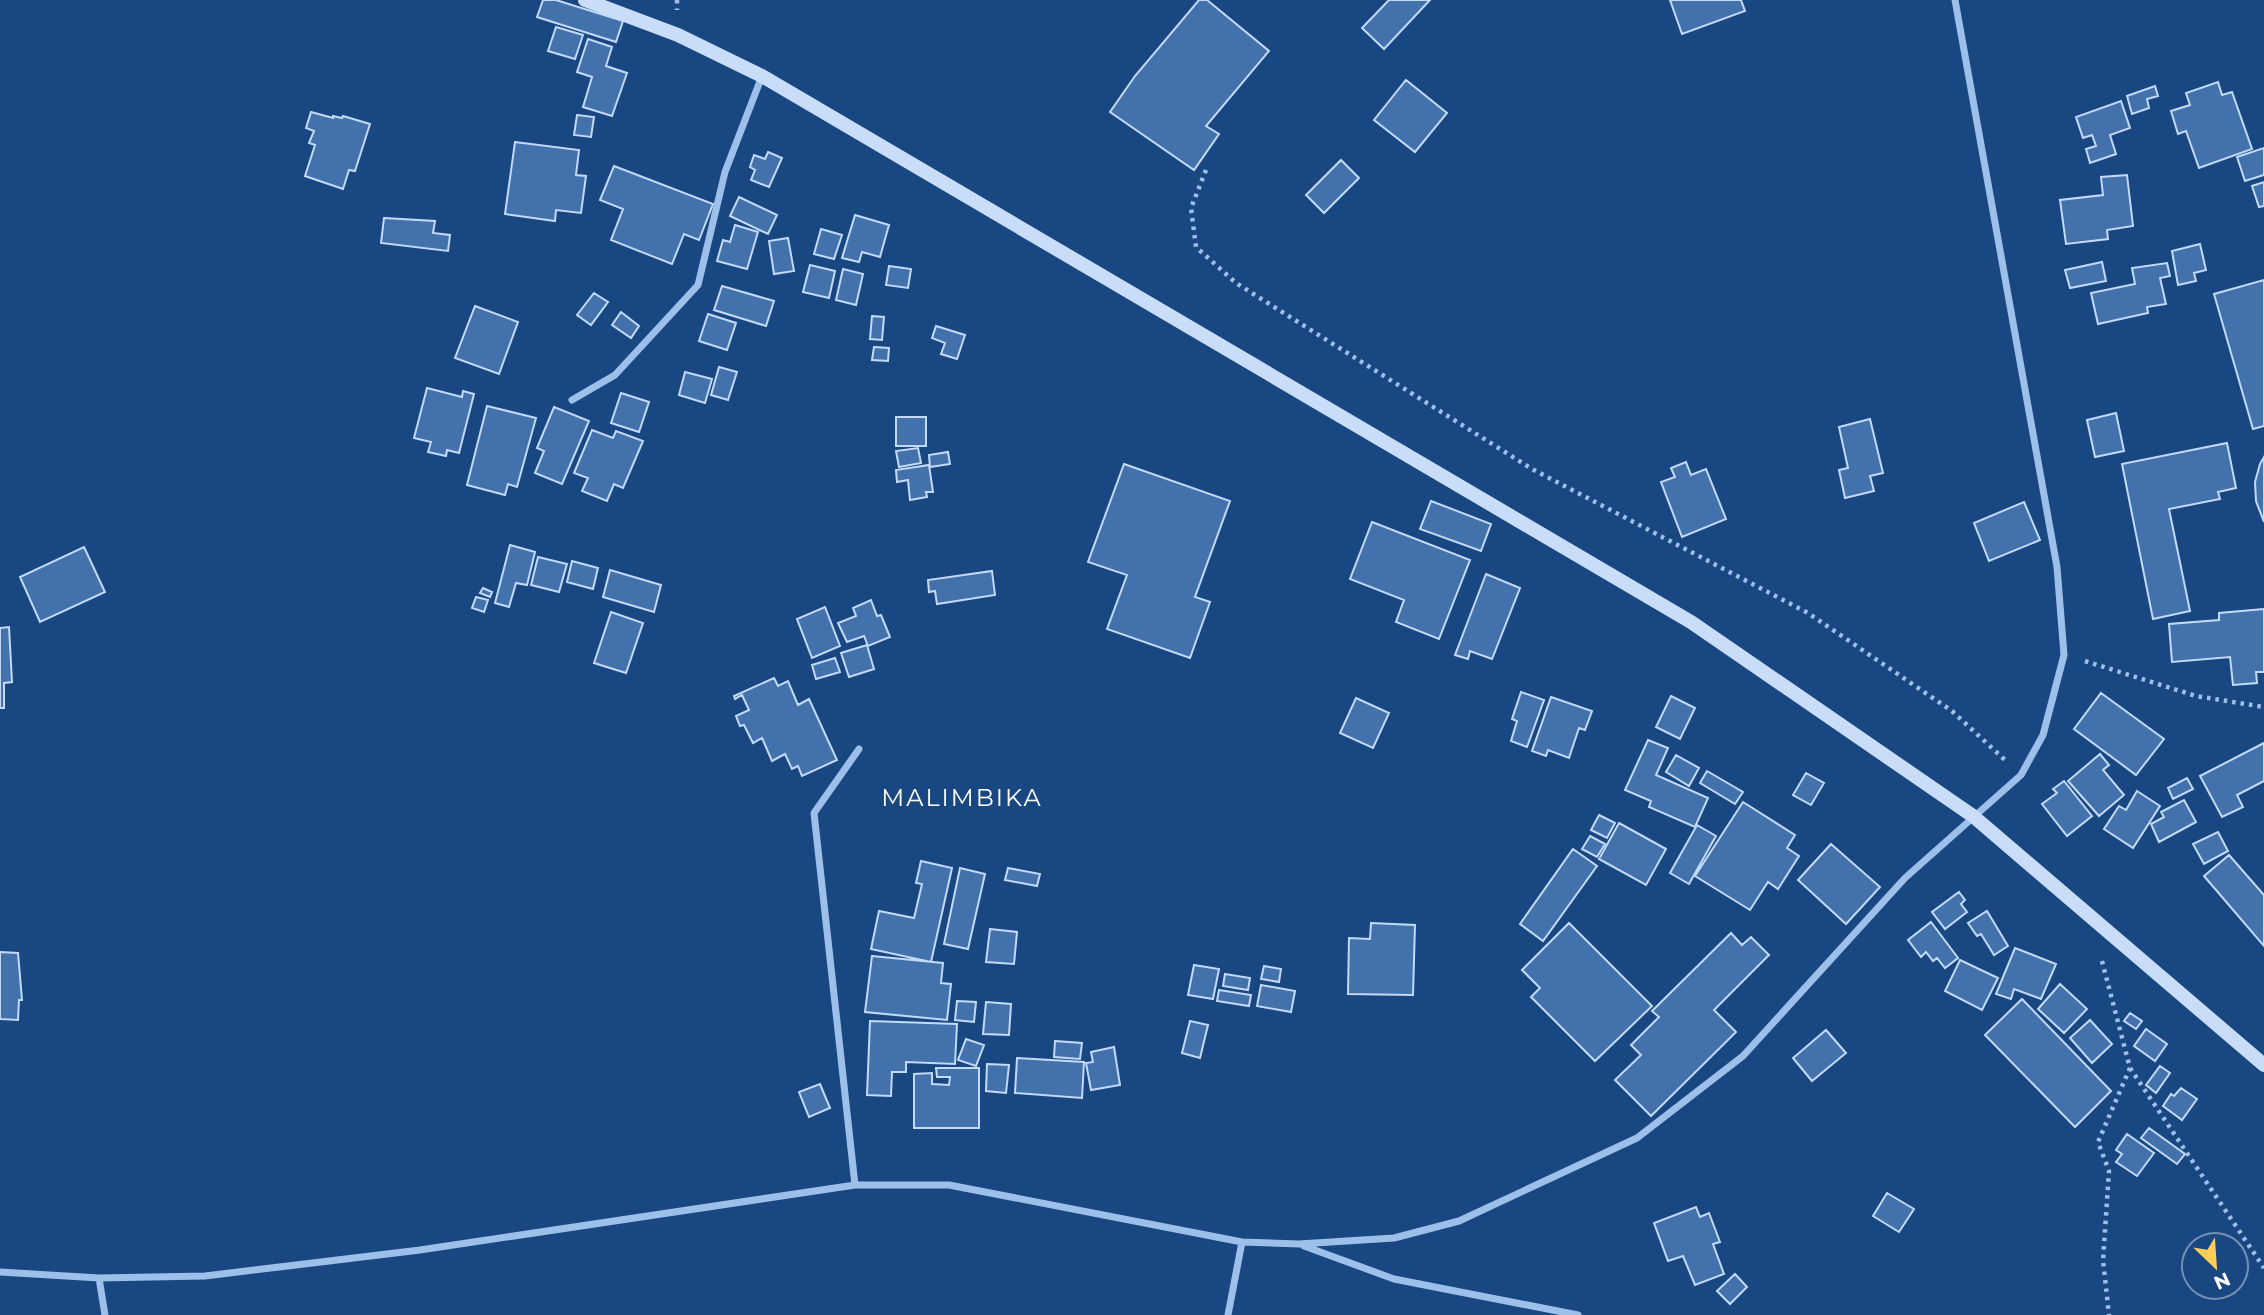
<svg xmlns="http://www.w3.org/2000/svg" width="2264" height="1315" font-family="Montserrat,sans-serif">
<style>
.building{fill:#4271ab;stroke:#c2daf8;stroke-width:2}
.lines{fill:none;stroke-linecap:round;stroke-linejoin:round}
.path{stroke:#9dc0eb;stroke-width:4.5;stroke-dasharray:3.5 5;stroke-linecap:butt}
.minor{stroke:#9dc0eb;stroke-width:7}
.secondary{stroke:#c9ddf8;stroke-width:14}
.labels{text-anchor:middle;stroke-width:6;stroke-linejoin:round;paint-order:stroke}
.quarter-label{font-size:24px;letter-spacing:2px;fill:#fff;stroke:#194782}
</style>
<rect width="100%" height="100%" fill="#194782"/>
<path class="building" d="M 543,0 L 556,0 L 623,21 L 616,42 L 537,17 Z
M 1199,0 L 1207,0 L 1269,51 L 1206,126 L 1219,134 L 1194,170 L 1110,112 L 1135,76 Z
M 1389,0 L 1430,0 L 1384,49 L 1362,28 Z
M 1670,0 L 1741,0 L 1745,11 L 1682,34 Z
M 556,27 L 583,35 L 575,59 L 548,51 Z
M 588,39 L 612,47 L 606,66 L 627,73 L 612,116 L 583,107 L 592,77 L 577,72 Z
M 1406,80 L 1447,113 L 1415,152 L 1374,120 Z
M 2218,82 L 2222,95 L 2232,92 L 2252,149 L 2199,168 L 2186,131 L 2178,134 L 2171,111 L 2190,105 L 2186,93 Z
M 2155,86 L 2158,96 L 2147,99 L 2149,108 L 2132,114 L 2127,96 Z
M 2121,101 L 2130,128 L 2110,135 L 2116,154 L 2090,163 L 2086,149 L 2096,146 L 2092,135 L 2083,138 L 2076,117 Z
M 311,112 L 333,118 L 333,116 L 342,118 L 343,116 L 370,124 L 355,171 L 349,170 L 343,189 L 305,176 L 315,145 L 309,143 L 314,131 L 306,128 Z
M 577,115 L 594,117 L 591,137 L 574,135 Z
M 515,142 L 579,150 L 576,175 L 586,176 L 581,213 L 556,210 L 555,221 L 505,214 Z
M 2264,148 L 2264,175 L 2245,181 L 2237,157 Z
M 768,152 L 782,158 L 769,187 L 751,180 L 755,170 L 750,167 L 754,155 L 765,159 Z
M 1341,160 L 1359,178 L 1324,213 L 1306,195 Z
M 614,166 L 713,204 L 699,240 L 684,234 L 672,264 L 611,240 L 623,209 L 600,200 Z
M 2127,175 L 2133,226 L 2107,230 L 2108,239 L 2066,244 L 2060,200 L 2103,195 L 2101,177 Z
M 2264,182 L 2264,206 L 2259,207 L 2252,186 Z
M 739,197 L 777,215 L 768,234 L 730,216 Z
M 855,215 L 889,225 L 880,257 L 862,252 L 859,262 L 842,258 Z
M 384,218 L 435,221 L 433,233 L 450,235 L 448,251 L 381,243 Z
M 735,225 L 758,232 L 747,269 L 717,261 L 723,240 L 730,242 Z
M 821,229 L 842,235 L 834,259 L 814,254 Z
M 788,238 L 794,271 L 774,274 L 769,241 Z
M 2200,244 L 2206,270 L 2194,273 L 2196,281 L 2178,285 L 2172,251 Z
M 2102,262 L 2106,281 L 2070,288 L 2065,270 Z
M 2167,263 L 2170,276 L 2160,278 L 2166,304 L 2147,307 L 2148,313 L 2098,324 L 2091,293 L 2135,284 L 2132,268 Z
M 810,265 L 835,271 L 829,298 L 803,292 Z
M 889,266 L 911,269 L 908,288 L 886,285 Z
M 843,269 L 863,274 L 856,305 L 836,300 Z
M 2264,280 L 2264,426 L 2253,429 L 2214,294 Z
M 722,286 L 774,301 L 766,326 L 714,310 Z
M 594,293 L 608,302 L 591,325 L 577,315 Z
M 475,306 L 518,322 L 499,374 L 455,358 Z
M 621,312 L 639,326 L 631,338 L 612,325 Z
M 708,314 L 736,323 L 727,350 L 699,341 Z
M 872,316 L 884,317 L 882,340 L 870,339 Z
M 936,326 L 965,335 L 957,359 L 941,354 L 945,343 L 932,338 Z
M 874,347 L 889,348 L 888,361 L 872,360 Z
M 719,367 L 737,372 L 728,400 L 711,395 Z
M 685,372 L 712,379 L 705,403 L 679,395 Z
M 427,388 L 462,397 L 463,391 L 474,394 L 459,453 L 447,450 L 446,456 L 428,452 L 431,442 L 414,438 Z
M 621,393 L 649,402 L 639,432 L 611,423 Z
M 487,406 L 536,418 L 517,487 L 508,484 L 505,495 L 467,485 Z
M 554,407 L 589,421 L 562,484 L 535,473 L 544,451 L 537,448 Z
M 2116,413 L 2124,451 L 2095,457 L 2087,420 Z
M 896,417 L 926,417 L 926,446 L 896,446 Z
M 1870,419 L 1883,473 L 1870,476 L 1874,491 L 1845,498 L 1839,470 L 1848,468 L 1839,427 Z
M 592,430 L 613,438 L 616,431 L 643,441 L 623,488 L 614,484 L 607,501 L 582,491 L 588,478 L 574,473 Z
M 2227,443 L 2236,488 L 2218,492 L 2220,499 L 2169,509 L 2190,611 L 2153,619 L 2122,464 Z
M 918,448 L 921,463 L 899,467 L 896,451 Z
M 948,452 L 950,464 L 930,467 L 929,455 Z
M 2264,457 L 2264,522 L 2256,501 L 2255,482 L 2260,464 Z
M 1686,462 L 1691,475 L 1706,469 L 1726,519 L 1682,537 L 1661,482 L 1675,477 L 1671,468 Z
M 1124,464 L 1230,501 L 1195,597 L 1210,602 L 1190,658 L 1107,629 L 1127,575 L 1088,562 Z
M 929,465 L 933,492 L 926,492 L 927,497 L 910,500 L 908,480 L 897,482 L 896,470 Z
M 1431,501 L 1491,524 L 1481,551 L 1420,529 Z
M 2024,502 L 2040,540 L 1989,561 L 1974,523 Z
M 1372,522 L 1470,560 L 1439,639 L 1396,622 L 1404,600 L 1350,579 Z
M 510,545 L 535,552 L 527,585 L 516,583 L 509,607 L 495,603 Z
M 84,547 L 105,592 L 40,622 L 20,577 Z
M 538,557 L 567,564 L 559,592 L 531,585 Z
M 572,561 L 598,568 L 593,589 L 567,582 Z
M 610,570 L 661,585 L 654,612 L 603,597 Z
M 992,571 L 995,595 L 937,604 L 935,591 L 929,592 L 928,580 Z
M 1486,574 L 1520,588 L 1492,659 L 1470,651 L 1468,659 L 1455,655 Z
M 483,588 L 492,592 L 490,597 L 480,593 Z
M 476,597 L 488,600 L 484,612 L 472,608 Z
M 871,600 L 877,616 L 881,615 L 890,637 L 868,646 L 864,636 L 847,642 L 838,623 L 856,616 L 853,608 Z
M 825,607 L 840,646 L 812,658 L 797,619 Z
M 2264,609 L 2264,672 L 2256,672 L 2257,683 L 2233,685 L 2230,657 L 2172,662 L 2169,624 L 2219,620 L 2219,613 Z
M 611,612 L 643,623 L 626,673 L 594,663 Z
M 9,627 L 12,682 L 4,683 L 4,708 L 0,708 L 0,628 Z
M 867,645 L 874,669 L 849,677 L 841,653 Z
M 835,658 L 840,672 L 816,679 L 812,665 Z
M 774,678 L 778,686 L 788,681 L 798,705 L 809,699 L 837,760 L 802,776 L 798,766 L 792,769 L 785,754 L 772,761 L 762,738 L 753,743 L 744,725 L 740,726 L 736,716 L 749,710 L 742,695 L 735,699 L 734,696 Z
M 1521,692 L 1544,700 L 1527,747 L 1511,741 L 1517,721 L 1512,719 Z
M 2101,693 L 2164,739 L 2136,775 L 2074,729 Z
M 1671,696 L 1695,708 L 1680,739 L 1656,727 Z
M 1551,697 L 1592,711 L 1585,730 L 1579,728 L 1569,758 L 1548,750 L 1546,756 L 1532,751 Z
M 1356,698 L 1389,713 L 1373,748 L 1340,733 Z
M 1648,740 L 1668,748 L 1656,775 L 1708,798 L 1695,827 L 1649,807 L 1651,801 L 1625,790 Z
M 2264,743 L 2264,781 L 2237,795 L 2243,807 L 2222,817 L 2200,776 Z
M 2100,754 L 2109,765 L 2103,770 L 2124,795 L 2099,816 L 2068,781 Z
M 1676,755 L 1699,768 L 1689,786 L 1666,772 Z
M 1707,771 L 1743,792 L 1735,804 L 1700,783 Z
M 1806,773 L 1824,783 L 1811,805 L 1793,795 Z
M 2187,778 L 2193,789 L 2173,799 L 2168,788 Z
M 2064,781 L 2092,816 L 2067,836 L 2042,804 L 2057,793 L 2053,789 Z
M 2137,791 L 2160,806 L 2133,848 L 2104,829 L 2119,806 L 2126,810 Z
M 2184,800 L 2196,822 L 2159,842 L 2151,824 L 2164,817 L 2161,812 Z
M 1743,802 L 1795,835 L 1787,848 L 1799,856 L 1778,889 L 1768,882 L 1750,910 L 1695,876 Z
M 1599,815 L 1615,823 L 1607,838 L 1591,830 Z
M 1619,823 L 1666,849 L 1646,885 L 1599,859 Z
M 1697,825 L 1716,836 L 1689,884 L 1670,873 Z
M 2218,832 L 2228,851 L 2204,864 L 2193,844 Z
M 1590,836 L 1605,844 L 1597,857 L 1582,849 Z
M 1831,844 L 1880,887 L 1846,924 L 1798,880 Z
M 1573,849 L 1597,866 L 1543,941 L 1520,924 Z
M 2229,855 L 2264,895 L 2264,946 L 2204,876 Z
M 921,861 L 952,868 L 931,962 L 871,949 L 879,911 L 914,918 L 922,884 L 916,883 Z
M 960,868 L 985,874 L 968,949 L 944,944 Z
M 1008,868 L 1040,874 L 1037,886 L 1005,880 Z
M 1959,892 L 1965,900 L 1961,904 L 1967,912 L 1945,929 L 1932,912 Z
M 1987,911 L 2008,946 L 1994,955 L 1981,934 L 1977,936 L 1968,923 Z
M 1931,922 L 1958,958 L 1945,968 L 1937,958 L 1933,961 L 1926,952 L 1921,957 L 1908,940 Z
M 1371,923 L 1415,925 L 1413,995 L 1348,994 L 1349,938 L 1370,939 Z
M 1569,923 L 1652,1006 L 1595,1061 L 1531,997 L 1540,988 L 1522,970 Z
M 990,929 L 1017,932 L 1014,964 L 986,962 Z
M 1731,933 L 1742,945 L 1751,937 L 1769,955 L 1714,1010 L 1736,1032 L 1651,1116 L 1615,1080 L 1641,1055 L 1631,1045 L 1659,1017 L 1652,1011 Z
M 2015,948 L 2056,964 L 2041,999 L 2014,989 L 2011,999 L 1996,994 Z
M 0,952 L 18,953 L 22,1000 L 19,1000 L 18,1020 L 0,1019 Z
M 872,956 L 943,963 L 941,983 L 951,984 L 947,1020 L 865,1012 Z
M 1960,960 L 1998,978 L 1982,1010 L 1945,991 Z
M 1194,965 L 1219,969 L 1213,999 L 1188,995 Z
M 1264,966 L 1281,969 L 1279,982 L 1261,979 Z
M 1225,974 L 1250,978 L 1248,990 L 1223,986 Z
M 2060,984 L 2087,1009 L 2064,1033 L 2038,1009 Z
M 1261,985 L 1295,991 L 1291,1012 L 1257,1006 Z
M 1219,990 L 1251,995 L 1249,1006 L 1217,1001 Z
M 2022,999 L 2111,1091 L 2075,1127 L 1985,1035 Z
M 957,1001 L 976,1002 L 974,1022 L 955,1020 Z
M 986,1002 L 1011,1004 L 1009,1035 L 983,1034 Z
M 2130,1013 L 2142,1021 L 2136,1029 L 2124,1021 Z
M 2090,1020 L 2112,1044 L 2092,1063 L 2070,1038 Z
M 870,1021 L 957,1024 L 955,1064 L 906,1062 L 906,1072 L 892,1072 L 891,1096 L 867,1095 Z
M 1190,1021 L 1208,1025 L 1200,1058 L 1182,1053 Z
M 2146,1029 L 2167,1044 L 2155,1061 L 2134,1046 Z
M 1826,1030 L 1846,1053 L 1812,1081 L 1793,1058 Z
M 966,1039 L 984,1045 L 976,1066 L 958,1060 Z
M 1055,1041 L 1082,1043 L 1080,1059 L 1054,1057 Z
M 1114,1047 L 1120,1085 L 1091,1090 L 1086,1063 L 1093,1062 L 1091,1052 Z
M 1017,1058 L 1084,1062 L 1082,1098 L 1015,1093 Z
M 987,1064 L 1009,1065 L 1006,1093 L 986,1091 Z
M 2160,1066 L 2170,1073 L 2156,1093 L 2146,1085 Z
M 936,1068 L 979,1068 L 979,1128 L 914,1128 L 914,1074 L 932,1073 L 932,1084 L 949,1085 L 950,1077 L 937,1077 Z
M 820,1084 L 830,1108 L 809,1117 L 799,1092 Z
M 2181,1088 L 2197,1099 L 2182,1120 L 2163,1106 L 2171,1094 L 2174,1096 Z
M 2149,1128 L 2185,1154 L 2177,1164 L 2141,1138 Z
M 2127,1134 L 2154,1153 L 2137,1176 L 2116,1162 L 2122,1154 L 2116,1150 Z
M 1887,1193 L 1914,1209 L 1899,1232 L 1873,1216 Z
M 1696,1207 L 1700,1217 L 1709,1213 L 1720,1242 L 1713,1244 L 1724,1274 L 1695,1285 L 1683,1256 L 1668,1261 L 1654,1223 Z
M 1735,1274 L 1747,1287 L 1730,1304 L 1717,1291 Z"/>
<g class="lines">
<path class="path" d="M 677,0 L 677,10
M 1206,170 L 1191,208 L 1196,247 L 1236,283 L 1532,469 L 1808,613 L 1952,711 L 2005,760
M 2085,661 L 2196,696 L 2264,707
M 2102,961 L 2130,1068 L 2098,1142 L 2109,1171 L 2103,1260 L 2109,1315
M 2130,1068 L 2264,1268"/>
<path class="minor" d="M 572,400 L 615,375 L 698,285 L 725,172 L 762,76
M 855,1185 L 814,813 L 859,749
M 1304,1246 L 1394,1279 L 1578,1315
M 0,1272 L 99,1278 L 205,1276 L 420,1250 L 855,1185 L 949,1185 L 1242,1242 L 1299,1244 L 1394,1238 L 1459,1221 L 1637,1138 L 1743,1056 L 1905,878 L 2021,775 L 2043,735 L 2064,655 L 2057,567 L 1955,0
M 99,1278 L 105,1315
M 1228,1315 L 1242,1242"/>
<path class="secondary" d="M 585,0 L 678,35 L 762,76 L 1691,622 L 1973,816 L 2264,1065"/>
</g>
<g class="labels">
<g class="quarter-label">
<text x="962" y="806">MALIMBIKA</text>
</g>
</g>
<g transform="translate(2215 1266) rotate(155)"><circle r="33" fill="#194782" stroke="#7591b4" stroke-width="2"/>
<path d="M0-5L12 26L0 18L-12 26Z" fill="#fece58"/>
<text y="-10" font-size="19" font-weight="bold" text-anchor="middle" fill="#ffffff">N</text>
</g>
</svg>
